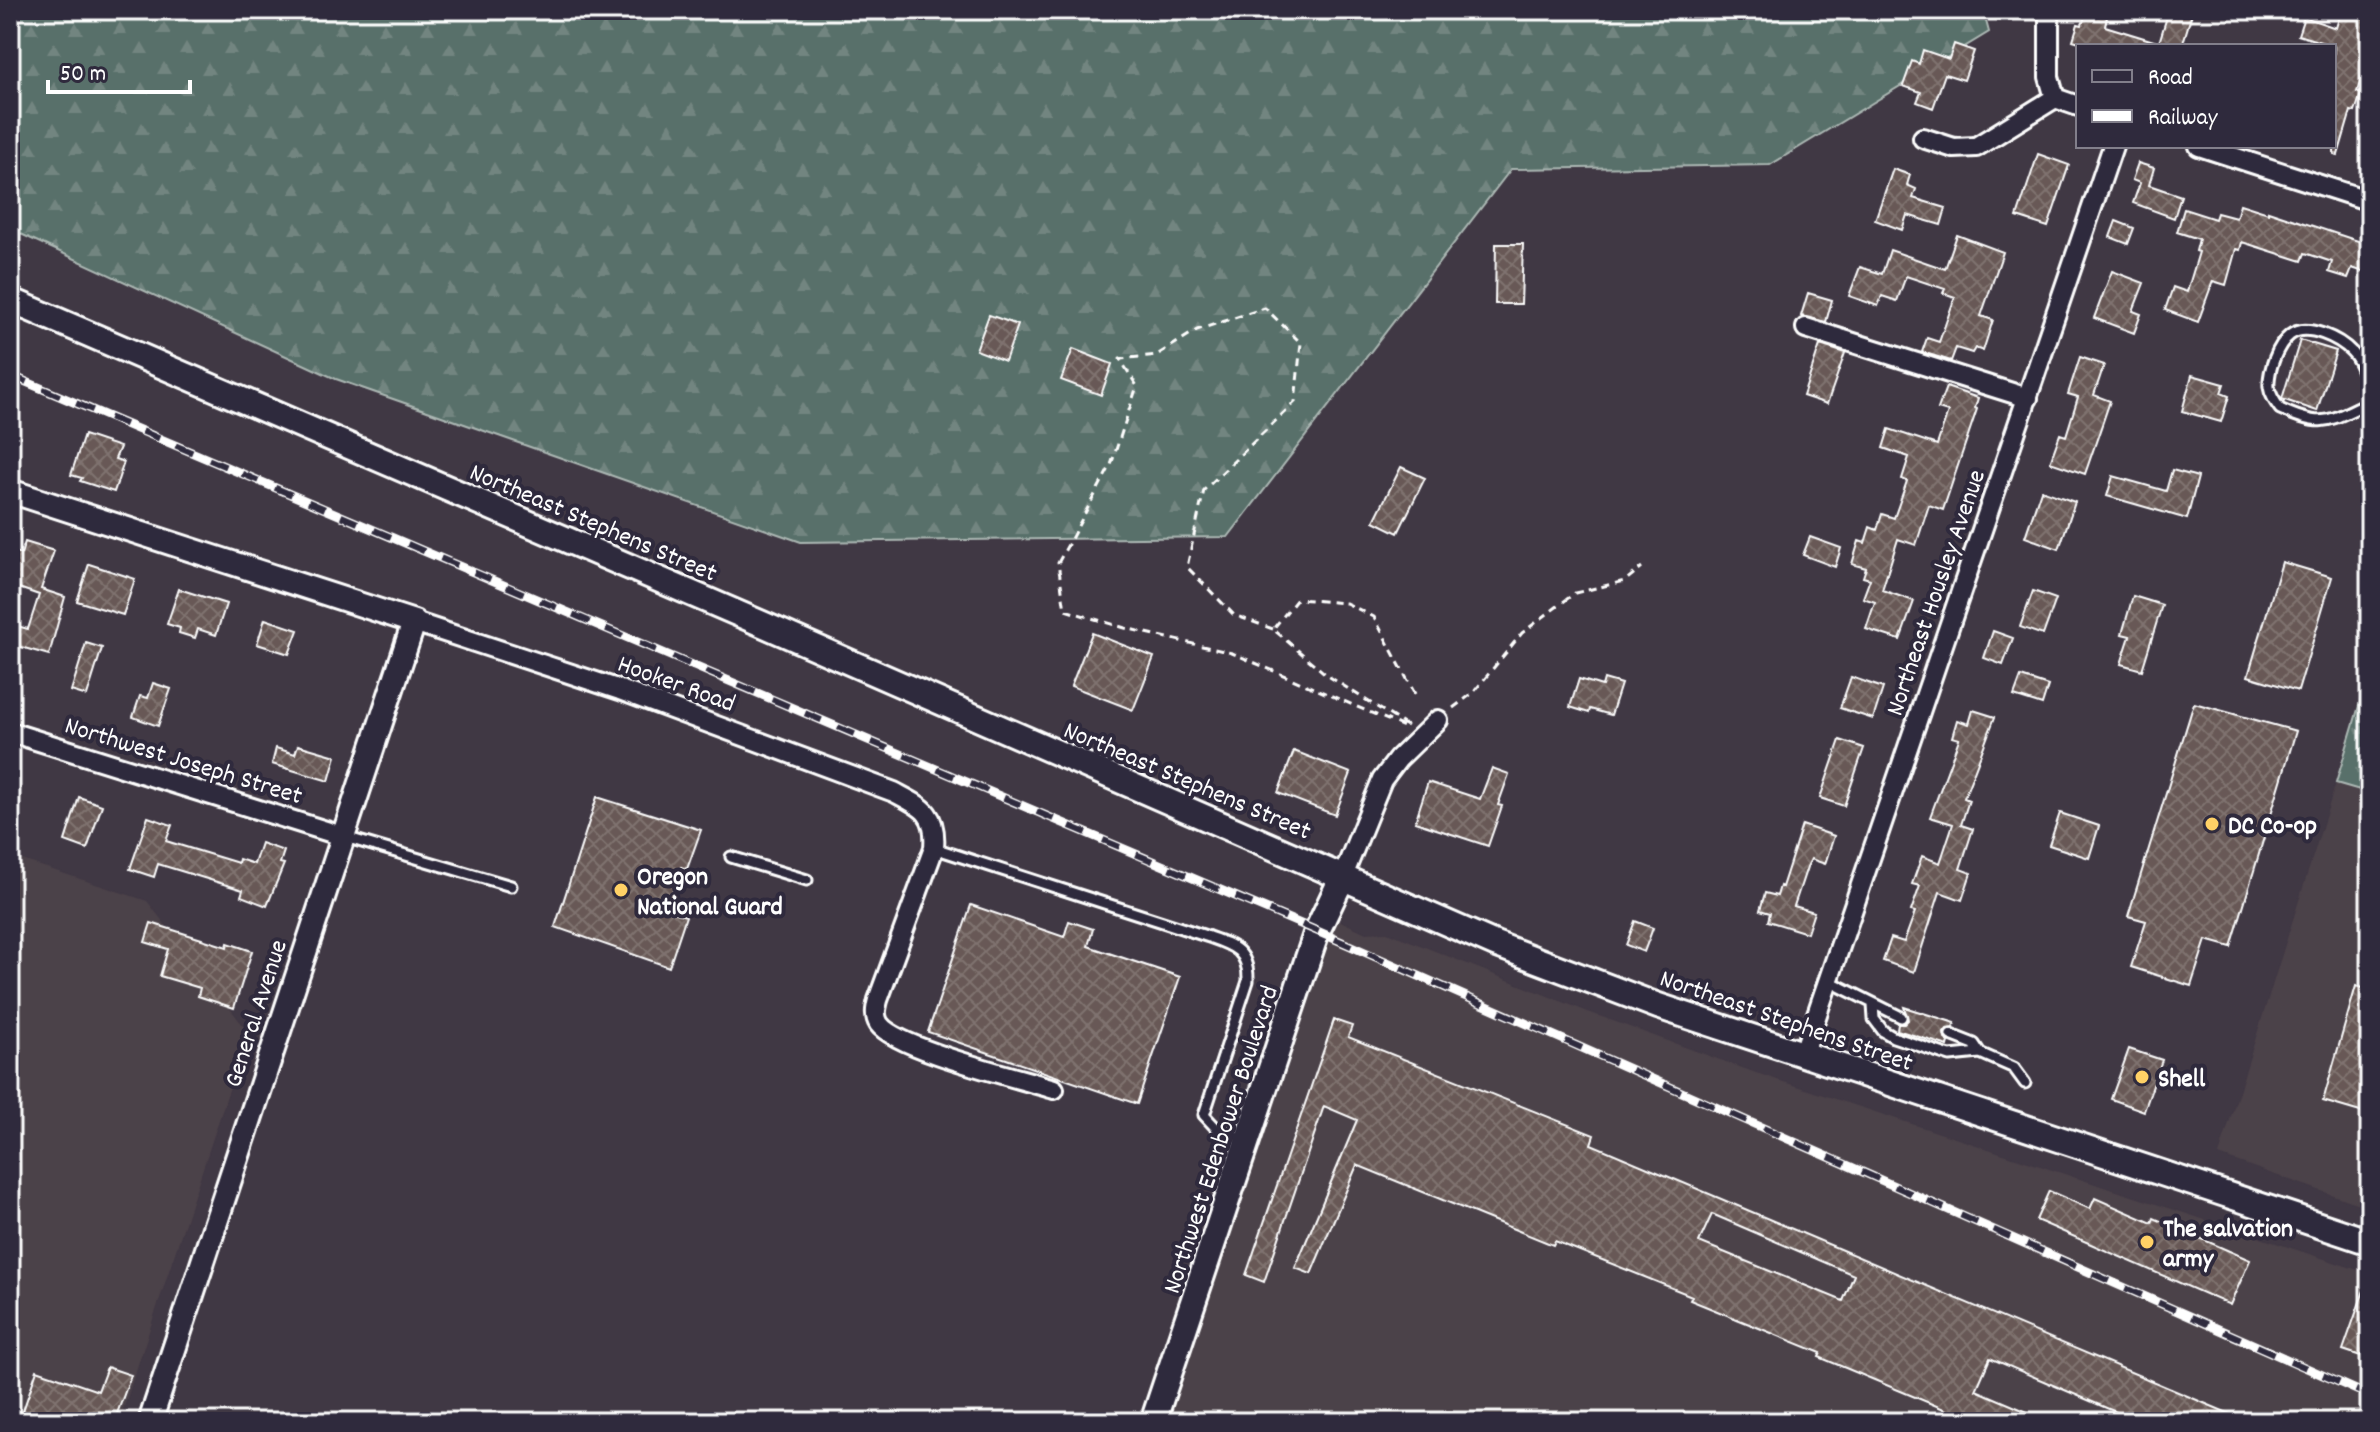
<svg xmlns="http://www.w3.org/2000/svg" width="2380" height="1432" font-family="Dekko,sans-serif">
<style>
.built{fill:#4c4249}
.grass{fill:url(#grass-tufts);stroke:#acb8b4;stroke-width:2}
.forest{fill:url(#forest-firs);stroke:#acb8b4;stroke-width:2}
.building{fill:url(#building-cross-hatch);stroke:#fff;stroke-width:2;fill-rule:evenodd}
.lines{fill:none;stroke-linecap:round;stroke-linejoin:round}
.service-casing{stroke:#fff;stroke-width:15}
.minor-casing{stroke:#fff;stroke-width:24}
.tertiary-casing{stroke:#fff;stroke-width:28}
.secondary-casing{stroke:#fff;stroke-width:30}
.path{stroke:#fff;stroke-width:3;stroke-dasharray:8 6;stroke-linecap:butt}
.service{stroke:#2f2a3d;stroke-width:9}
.minor{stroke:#2f2a3d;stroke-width:18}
.tertiary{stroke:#2f2a3d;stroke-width:22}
.secondary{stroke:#2f2a3d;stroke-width:24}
.rail-casing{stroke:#fff;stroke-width:9}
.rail{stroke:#2f2a3d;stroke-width:6;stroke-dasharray:18;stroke-linecap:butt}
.poi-dot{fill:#ffd166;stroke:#2f2a3d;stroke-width:3}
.labels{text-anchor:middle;stroke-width:8;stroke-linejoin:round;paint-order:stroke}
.street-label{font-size:26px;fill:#fff;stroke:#2f2a3d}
.poi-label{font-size:26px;font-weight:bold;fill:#fff;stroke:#2f2a3d;text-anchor:start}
</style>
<defs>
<pattern id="grass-tufts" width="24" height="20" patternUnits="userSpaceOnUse" patternTransform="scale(2)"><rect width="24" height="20" fill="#59706a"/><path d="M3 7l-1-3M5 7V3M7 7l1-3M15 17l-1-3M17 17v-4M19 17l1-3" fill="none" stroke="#728580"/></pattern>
<pattern id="forest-firs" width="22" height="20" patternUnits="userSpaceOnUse" patternTransform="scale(2)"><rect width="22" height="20" fill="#59706a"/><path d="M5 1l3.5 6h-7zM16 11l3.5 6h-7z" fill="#728580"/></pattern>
<pattern id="building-cross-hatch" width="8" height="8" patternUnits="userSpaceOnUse" patternTransform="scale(2)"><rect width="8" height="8" fill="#685956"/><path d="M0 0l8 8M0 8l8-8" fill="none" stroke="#7f726f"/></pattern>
</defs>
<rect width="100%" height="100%" fill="#403844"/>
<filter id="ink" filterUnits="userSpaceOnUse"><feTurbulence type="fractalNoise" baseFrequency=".0125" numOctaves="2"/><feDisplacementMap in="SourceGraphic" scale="16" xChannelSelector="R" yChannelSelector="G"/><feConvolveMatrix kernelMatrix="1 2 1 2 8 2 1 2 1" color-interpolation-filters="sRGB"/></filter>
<g filter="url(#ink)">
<path class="built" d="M 2336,783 L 2370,793 L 2370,1208 L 2219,1155 Z
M 10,856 L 147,901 L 248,1032 L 119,1422 L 10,1422 Z
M 1325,914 L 1366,933 L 1387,932 L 1588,1012 L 1756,1073 L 2370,1274 L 2370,1394 L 2228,1332 L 2370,1396 L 2370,1422 L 1159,1422 Z"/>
<path class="grass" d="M 2370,669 L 2370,793 L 2336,783 Z"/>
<path class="forest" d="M 10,10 L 1983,10 L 1989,32 L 1770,165 L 1511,169 L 1228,537 L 801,542 L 336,379 L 10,229 Z"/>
<path class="building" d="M 2169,10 L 2193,10 L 2182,46 L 2158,46 Z
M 2087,11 L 2107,17 L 2105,26 L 2157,42 L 2156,46 L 2093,46 L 2073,40 L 2078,24 L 2082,25 Z
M 2341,11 L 2370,20 L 2364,42 L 2370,44 L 2370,51 L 2357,92 L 2361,94 L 2355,112 L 2351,111 L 2338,155 L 2334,154 L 2334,46 L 2298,35 L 2304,17 L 2336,28 Z
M 1954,44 L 1974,51 L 1964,80 L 1945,74 L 1933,108 L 1917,102 L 1921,92 L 1903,86 L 1912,61 L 1919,64 L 1923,50 L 1949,59 Z
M 2038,154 L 2069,165 L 2048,227 L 2017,217 Z
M 2138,163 L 2154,168 L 2149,185 L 2181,196 L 2174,218 L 2133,203 L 2140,183 L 2132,180 Z
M 1893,169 L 1910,175 L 1907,185 L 1916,189 L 1913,198 L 1946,208 L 1941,225 L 1907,215 L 1902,230 L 1875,220 Z
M 2240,204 L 2268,213 L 2268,211 L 2370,245 L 2370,274 L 2352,268 L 2348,278 L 2329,272 L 2332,262 L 2305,253 L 2302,261 L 2242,242 L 2240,250 L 2236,249 L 2226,285 L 2213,281 L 2198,322 L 2165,310 L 2173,287 L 2187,292 L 2199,252 L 2196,251 L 2199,239 L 2177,232 L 2184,209 L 2215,219 L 2217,213 L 2236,218 Z
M 2116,221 L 2134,228 L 2128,244 L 2110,237 Z
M 1957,235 L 2003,252 L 1981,316 L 1993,320 L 1983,351 L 1975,348 L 1972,353 L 1956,348 L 1951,361 L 1922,352 L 1927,338 L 1939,342 L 1955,297 L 1943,293 L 1945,289 L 1906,276 L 1897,301 L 1882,296 L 1878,306 L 1849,296 L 1860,267 L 1882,274 L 1890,250 L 1945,269 Z
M 1496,244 L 1523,244 L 1521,304 L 1495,304 Z
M 2112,271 L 2144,283 L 2133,311 L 2141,314 L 2134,333 L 2094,318 Z
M 1808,293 L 1832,300 L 1826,322 L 1801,316 Z
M 989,315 L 1018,325 L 1005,361 L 976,350 Z
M 2300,340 L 2336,351 L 2317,411 L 2282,399 Z
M 1820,345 L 1845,353 L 1827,404 L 1803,396 Z
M 1073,349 L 1112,364 L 1101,395 L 1061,380 Z
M 2080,357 L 2104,365 L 2094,395 L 2110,401 L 2085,474 L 2050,462 L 2060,434 L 2066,436 L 2078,397 L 2068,394 Z
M 2192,375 L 2224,384 L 2221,393 L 2229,396 L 2221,422 L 2182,411 Z
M 1946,387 L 1978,398 L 1975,408 L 1977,409 L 1943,510 L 1929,505 L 1916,545 L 1898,539 L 1882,590 L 1914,601 L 1900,640 L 1866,629 L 1875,602 L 1863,598 L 1870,579 L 1863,577 L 1866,568 L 1852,564 L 1859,541 L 1865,543 L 1870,527 L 1877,530 L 1882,514 L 1894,518 L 1907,481 L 1902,479 L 1909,457 L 1883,448 L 1889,429 L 1937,445 L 1948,412 L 1938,409 Z
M 84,435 L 120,447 L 115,459 L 124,462 L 114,492 L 80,481 L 82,478 L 71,475 Z
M 1401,467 L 1425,478 L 1398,533 L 1374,521 Z
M 2172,470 L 2198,477 L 2187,519 L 2107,496 L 2113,476 L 2166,491 Z
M 2041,490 L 2075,502 L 2059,549 L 2025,537 Z
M 1810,537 L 1841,548 L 1835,567 L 1803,555 Z
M 25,542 L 54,551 L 41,589 L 65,597 L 49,655 L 10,644 L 10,624 L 28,629 L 39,595 L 10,585 L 10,550 L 21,554 Z
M 2282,562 L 2332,577 L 2298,691 L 2248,676 Z
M 89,564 L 135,579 L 123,615 L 77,601 Z
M 179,589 L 226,604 L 216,635 L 198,629 L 195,638 L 179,633 L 180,628 L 167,624 Z
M 2033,591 L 2056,599 L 2043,635 L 2020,627 Z
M 2133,596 L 2162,605 L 2142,670 L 2121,664 L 2130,636 L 2122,634 Z
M 265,619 L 298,630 L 289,654 L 257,644 Z
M 1993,631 L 2013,638 L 2003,665 L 1984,658 Z
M 1092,633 L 1154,657 L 1133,710 L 1071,686 Z
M 86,643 L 102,648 L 87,696 L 71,691 Z
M 1851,677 L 1883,688 L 1873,719 L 1840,708 Z
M 2021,677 L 2048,686 L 2042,705 L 2014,696 Z
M 1579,679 L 1602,686 L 1604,679 L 1621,684 L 1611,715 L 1590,709 L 1589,713 L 1570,707 Z
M 153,683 L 171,689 L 158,726 L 133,717 L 140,696 L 148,698 Z
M 2194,703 L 2296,731 L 2231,947 L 2206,940 L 2191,986 L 2131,967 L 2146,921 L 2128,916 Z
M 1973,710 L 1995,717 L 1964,798 L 1969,800 L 1961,825 L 1973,829 L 1960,869 L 1971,873 L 1962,900 L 1940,892 L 1914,972 L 1883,961 L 1891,938 L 1904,942 L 1915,912 L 1911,911 L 1920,886 L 1912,884 L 1922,856 L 1940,863 L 1953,824 L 1930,817 L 1959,739 L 1952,737 L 1957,720 L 1969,724 Z
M 1840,740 L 1864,748 L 1844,806 L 1820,798 Z
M 298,745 L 336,756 L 329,781 L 272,764 L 276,748 L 295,754 Z
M 1294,751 L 1351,773 L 1335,815 L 1278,793 Z
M 1492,768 L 1509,774 L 1498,805 L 1502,806 L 1488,846 L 1415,822 L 1428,782 L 1480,799 Z
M 79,797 L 102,805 L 87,849 L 65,841 Z
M 597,797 L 701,830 L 687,869 L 681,867 L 667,910 L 686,916 L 669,967 L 555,927 Z
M 2060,813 L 2099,826 L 2089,858 L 2049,845 Z
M 148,817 L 172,825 L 166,841 L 238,863 L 239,859 L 254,864 L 261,843 L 284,851 L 280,863 L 284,864 L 267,906 L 241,896 L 243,890 L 158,864 L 154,877 L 130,869 Z
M 1802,825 L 1834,836 L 1825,864 L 1811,859 L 1807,867 L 1794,906 L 1814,912 L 1807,933 L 1768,921 L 1770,913 L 1760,910 L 1765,893 L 1777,896 L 1780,886 L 1782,887 Z
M 971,905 L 1064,937 L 1069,921 L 1093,929 L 1088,946 L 1180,977 L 1137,1104 L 928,1032 Z
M 1635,921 L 1653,928 L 1644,952 L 1626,945 Z
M 151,923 L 227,947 L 228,943 L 252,951 L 234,1008 L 198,996 L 200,988 L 160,976 L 168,949 L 145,942 Z
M 2356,986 L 2370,990 L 2370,1104 L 2367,1114 L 2323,1101 Z
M 1904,1007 L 1955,1023 L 1953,1028 L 1947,1029 L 1944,1033 L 1945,1039 L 1949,1042 L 1948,1046 L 1897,1030 L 1898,1024 L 1904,1024 L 1908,1020 Z
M 1334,1020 L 1352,1026 L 1348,1037 L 1594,1135 L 1591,1144 L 2249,1422 L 2139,1422 L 1990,1358 L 1976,1390 L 2051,1422 L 1975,1422 L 1819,1357 L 1821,1353 L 1690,1300 L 1692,1296 L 1555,1241 L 1553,1245 L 1357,1165 L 1311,1274 L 1295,1268 L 1357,1120 L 1324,1106 L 1264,1282 L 1246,1275 ZM 1712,1214 L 1854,1275 L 1843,1301 L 1699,1242 Z
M 2129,1049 L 2162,1060 L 2144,1111 L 2111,1099 Z
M 2049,1191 L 2090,1209 L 2095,1198 L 2152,1223 L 2154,1218 L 2250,1260 L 2230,1305 L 2036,1220 Z
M 2368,1279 L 2370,1280 L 2370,1359 L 2343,1350 Z
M 107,1367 L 131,1375 L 114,1422 L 54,1422 L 23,1411 L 37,1370 L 98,1391 Z"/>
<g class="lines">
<g class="service-casing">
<path id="service" d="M 2370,392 C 2365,379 2362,362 2352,352 C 2340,339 2307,322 2290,335 C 2277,345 2268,371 2269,387 C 2270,395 2275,402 2280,409 C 2326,430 2328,420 2370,402
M 345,837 L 511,886
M 934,848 L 1206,936 C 1232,945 1249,949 1248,981 L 1204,1115 L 1217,1129 L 1244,1139
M 731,857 L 807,880
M 1829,981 L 1901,1017
M 1873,1005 L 1874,1019 L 1883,1031 L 1893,1037 L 1950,1056 L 1980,1053
M 1951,1035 L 1974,1044 L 1980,1053 L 2014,1068 L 2025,1083"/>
</g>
<g class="minor-casing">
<path id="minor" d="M 2049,10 L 2049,77 L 2055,98
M 2055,98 L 2078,106
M 1923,138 L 1954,148 L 1976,147 L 2055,98
M 2199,146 L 2370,201
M 1806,328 L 2028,398
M 414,622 L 620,690 L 894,792 C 922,807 937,812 934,848 L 878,1000 C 876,1008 874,1016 879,1024 C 897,1049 1019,1078 1054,1089
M 10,732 L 342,836
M 1343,876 L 1382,780 L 1398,759 L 1438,720
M 1803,1055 L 2113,146"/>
</g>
<g class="tertiary-casing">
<path id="tertiary" d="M 10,491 L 414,622 L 150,1422"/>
</g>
<g class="secondary-casing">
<path id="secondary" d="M 10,300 L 760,623 L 1495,944 L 1658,1006 L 2370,1242
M 1153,1422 L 1317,931 L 1343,876"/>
</g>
<path class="path" d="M 1273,629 L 1234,615 L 1187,567 L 1204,490 L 1295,402 L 1301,343 L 1265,308 L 1197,330 L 1157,355 L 1120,359 L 1137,386 L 1111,465 L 1058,563 L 1065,610 L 1125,628 L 1232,653 L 1404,727
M 1453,708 L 1473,693 L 1522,633 L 1575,593 L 1625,581 L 1642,567
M 1407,726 L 1328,676 L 1273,629 L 1297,599 L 1346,603 L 1374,617 L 1415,694"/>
<use href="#service" class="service"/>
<use href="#minor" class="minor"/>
<use href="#tertiary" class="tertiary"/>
<use href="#secondary" class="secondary"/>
<g class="rail-casing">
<path id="rail" d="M 10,375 L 1317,931 L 2370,1396"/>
</g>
<use href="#rail" class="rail"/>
</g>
</g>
<g class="poi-dot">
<circle cx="2212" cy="824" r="8"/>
<circle cx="621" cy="890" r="8"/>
<circle cx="2142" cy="1077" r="8"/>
<circle cx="2147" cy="1242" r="8"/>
</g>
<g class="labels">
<g class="street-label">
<text transform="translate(594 521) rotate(23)" y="9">Northeast Stephens Street</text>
<text transform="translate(1934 592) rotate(-71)" y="9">Northeast Housley Avenue</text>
<text transform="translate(677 682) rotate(20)" y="9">Hooker Road</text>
<text transform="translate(184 759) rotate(17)" y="9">Northwest Joseph Street</text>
<text transform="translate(1188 779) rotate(23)" y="9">Northeast Stephens Street</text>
<text transform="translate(254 1013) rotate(-72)" y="9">General Avenue</text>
<text transform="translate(1787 1019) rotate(19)" y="9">Northeast Stephens Street</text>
<text transform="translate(1219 1139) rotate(-72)" y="9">Northwest Edenbower Boulevard</text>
</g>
<g class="poi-label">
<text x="2228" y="833">DC Co-op</text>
<text x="637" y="884">Oregon<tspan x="637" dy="30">National Guard</tspan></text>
<text x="2158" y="1086">Shell</text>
<text x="2163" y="1236">The salvation<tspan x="2163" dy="30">army</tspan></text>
</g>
</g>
<rect width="2380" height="1432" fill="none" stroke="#2f2a3d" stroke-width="40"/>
<rect x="20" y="20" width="2340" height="1392" fill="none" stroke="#fff" stroke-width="3" filter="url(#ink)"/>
<rect x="2076" y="44" width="260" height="104" fill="#2f2a3d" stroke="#827f8b" stroke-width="2"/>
<rect x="2092" y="70" width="40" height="12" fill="#2f2a3d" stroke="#827f8b" stroke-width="2"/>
<text x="2148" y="84" font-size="24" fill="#ffffff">Road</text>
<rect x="2092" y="110" width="40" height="12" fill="#ffffff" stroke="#827f8b" stroke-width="2"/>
<text x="2148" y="124" font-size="24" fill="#ffffff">Railway</text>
<path d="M48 80v12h142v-12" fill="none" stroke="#ffffff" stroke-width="4"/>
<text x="60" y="80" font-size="24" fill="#ffffff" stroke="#2f2a3d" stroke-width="6" paint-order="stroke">50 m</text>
</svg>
